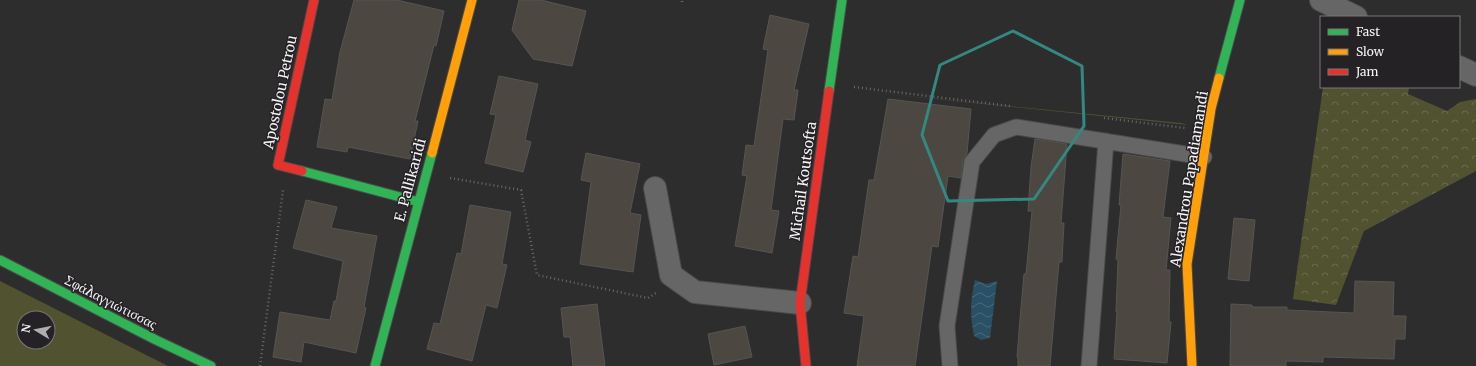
<svg xmlns="http://www.w3.org/2000/svg" width="1476" height="366" font-family="Merriweather,serif">
<style>
.green{fill:#515230;fill-rule:evenodd}
.park{fill:url(#park-crowns)}
.water{fill:url(#water-waves)}
.building{fill:#4c4841;stroke:#565554}
.lines{fill:none;stroke-linecap:round;stroke-linejoin:round}
.lane-casing{stroke:#4b4a4b;stroke-width:17}
.street-casing{stroke:#4b4a4b;stroke-width:24}
.fast-casing{stroke:#4b4a4b;stroke-width:11}
.slow-casing{stroke:#4b4a4b;stroke-width:11}
.jam-casing{stroke:#4b4a4b;stroke-width:11}
.path{stroke:#6a696a;stroke-width:2.5;stroke-dasharray:1 3;stroke-linecap:butt}
.lane{stroke:#676667;stroke-width:15}
.street{stroke:#676667;stroke-width:22}
.fast{stroke:#30b455;stroke-width:9}
.slow{stroke:#ff9f0a;stroke-width:9}
.jam{stroke:#e5322d;stroke-width:9}
.marked{fill:none;stroke:#328982;stroke-width:3;stroke-linejoin:round}
.labels{text-anchor:middle;stroke-width:3;stroke-linejoin:round;paint-order:stroke}
.street-label{font-size:14px;fill:#f5f3f5;stroke:#252225}
</style>
<defs>
<pattern id="park-crowns" width="20" height="18" patternUnits="userSpaceOnUse"><rect width="20" height="18" fill="#515230"/><path d="M2 6a3 3 0 1 1 6 0M12 15a3 3 0 1 1 6 0" fill="none" stroke="#6b6b4f"/></pattern>
<pattern id="water-waves" width="16" height="10" patternUnits="userSpaceOnUse"><rect width="16" height="10" fill="#295064"/><path d="M0 5q4-4 8 0t8 0" fill="none" stroke="#496a7b"/></pattern>
</defs>
<rect width="100%" height="100%" fill="#2e2d2e"/>
<path class="green" d="M 867,92 L 1181,123 L 1188,125 Z
M 0,281 L 168,366 L 0,366 ZM 24,318 L 48,318 L 48,342 L 24,342 Z"/>
<path class="park" d="M 1323,87 L 1409,87 L 1408,94 L 1447,111 L 1460,102 L 1476,99 L 1476,171 L 1364,231 L 1336,305 L 1293,299 Z"/>
<path class="water" d="M 975,280 L 986,284 L 997,281 L 990,338 L 981,340 L 974,336 C 970,314 970,302 975,280 Z"/>
<path class="building" d="M 354,0 L 397,0 L 444,11 L 436,46 L 434,45 L 415,121 L 418,121 L 410,159 L 348,147 L 347,152 L 317,147 L 325,99 L 332,100 L 340,52 Z
M 519,0 L 541,0 L 586,11 L 572,66 L 533,59 L 512,30 Z
M 770,15 L 809,24 L 794,90 L 798,90 L 794,120 L 783,119 L 771,210 L 779,211 L 772,253 L 735,246 L 747,176 L 742,175 L 746,145 L 754,146 L 768,50 L 763,49 Z
M 499,76 L 538,84 L 525,140 L 531,142 L 523,172 L 485,163 L 496,115 L 490,114 Z
M 888,99 L 971,109 L 967,153 L 963,161 L 961,178 L 948,176 L 938,247 L 932,246 L 915,366 L 857,366 L 864,316 L 844,313 L 853,256 L 858,257 L 869,180 L 874,180 Z
M 1035,139 L 1067,144 L 1061,223 L 1064,223 L 1062,262 L 1059,262 L 1050,366 L 1018,366 L 1018,358 L 1017,357 L 1020,319 L 1024,274 L 1026,274 L 1032,211 L 1028,211 L 1031,167 Z
M 586,153 L 640,164 L 630,213 L 641,215 L 633,272 L 580,264 L 591,182 L 581,180 Z
M 1123,154 L 1170,161 L 1163,217 L 1171,218 L 1166,270 L 1170,270 L 1169,322 L 1171,322 L 1167,363 L 1114,359 L 1117,312 L 1116,312 L 1118,260 L 1116,259 L 1121,205 L 1119,205 Z
M 306,200 L 337,207 L 331,228 L 377,236 L 364,307 L 366,308 L 356,353 L 304,342 L 301,362 L 273,357 L 280,312 L 330,320 L 334,301 L 336,301 L 343,261 L 293,248 Z
M 470,205 L 511,212 L 502,264 L 507,265 L 497,308 L 486,305 L 472,361 L 427,349 L 434,323 L 440,324 L 457,253 L 461,254 Z
M 1234,218 L 1255,220 L 1249,281 L 1228,279 Z
M 1355,281 L 1394,282 L 1393,316 L 1406,316 L 1405,339 L 1395,339 L 1394,359 L 1323,357 L 1323,362 L 1286,361 L 1286,366 L 1230,366 L 1231,304 L 1252,305 L 1252,307 L 1287,307 L 1287,310 L 1354,313 Z
M 597,304 L 605,366 L 573,366 L 570,337 L 564,337 L 561,308 Z
M 745,326 L 752,357 L 714,365 L 708,334 Z"/>
<g class="lines">
<g class="lane-casing">
<path id="lane" d="M 950,366 L 947,326 L 972,162 L 994,135 L 1016,127 L 1204,157
M 1089,366 L 1106,141"/>
</g>
<g class="street-casing">
<path id="street" d="M 1321,0 L 1356,17
M 1459,67 L 1476,75
M 655,188 L 671,275 L 695,292 L 800,303"/>
</g>
<g class="fast-casing">
<path id="fast" d="M 1219,78 L 1240,0
M 829,91 L 842,0
M 302,171 L 419,202
M 0,260 L 156,340 L 211,366
M 375,366 L 432,153"/>
</g>
<g class="slow-casing">
<path id="slow" d="M 432,153 L 472,0
M 1192,366 L 1187,264 L 1211,109 L 1219,78"/>
</g>
<g class="jam-casing">
<path id="jam" d="M 302,171 L 278,165 L 314,0
M 806,366 L 800,303 L 829,91"/>
</g>
<path class="path" d="M 682,2 L 682,0
M 854,87 L 1010,106
M 1104,118 L 1185,128
M 450,178 L 521,190 L 537,275 L 648,298 L 656,293
M 260,366 L 283,190"/>
<use href="#lane" class="lane"/>
<use href="#street" class="street"/>
<use href="#fast" class="fast"/>
<use href="#slow" class="slow"/>
<use href="#jam" class="jam"/>
</g>
<path class="marked" d="M 1013,31 L 1082,66 L 1084,126 L 1034,199 L 948,201 L 922,135 L 940,65 Z"/>
<g class="labels">
<g class="street-label">
<text transform="translate(280 92) rotate(-78)" y="5">Apostolou Petrou</text>
<text transform="translate(1189 179) rotate(-81)" y="5">Alexandrou Papadiamandi</text>
<text transform="translate(410 180) rotate(-75)" y="5">E. Pallikaridi</text>
<text transform="translate(803 181) rotate(-82)" y="5">Michail Koutsofta</text>
<text transform="translate(111 302) rotate(27)" y="5">Σφάλαγγιώτισσας</text>
</g>
</g>
<rect x="1320" y="16" width="140" height="72" fill="#252225" stroke="#787678"/>
<rect x="1328" y="29" width="20" height="6" fill="#30b455" stroke="#787678"/>
<text x="1356" y="36" font-size="12" fill="#f5f3f5">Fast</text>
<rect x="1328" y="49" width="20" height="6" fill="#ff9f0a" stroke="#787678"/>
<text x="1356" y="56" font-size="12" fill="#f5f3f5">Slow</text>
<rect x="1328" y="69" width="20" height="6" fill="#e5322d" stroke="#787678"/>
<text x="1356" y="76" font-size="12" fill="#f5f3f5">Jam</text>
<g transform="translate(36 330) rotate(280)"><circle r="19" fill="#252225" stroke="#787678"/>
<path d="M0-3L7 15L0 10L-7 15Z" fill="#afaeaf"/>
<text y="-6" font-size="11" font-weight="bold" text-anchor="middle" fill="#f5f3f5">N</text>
</g>
</svg>
